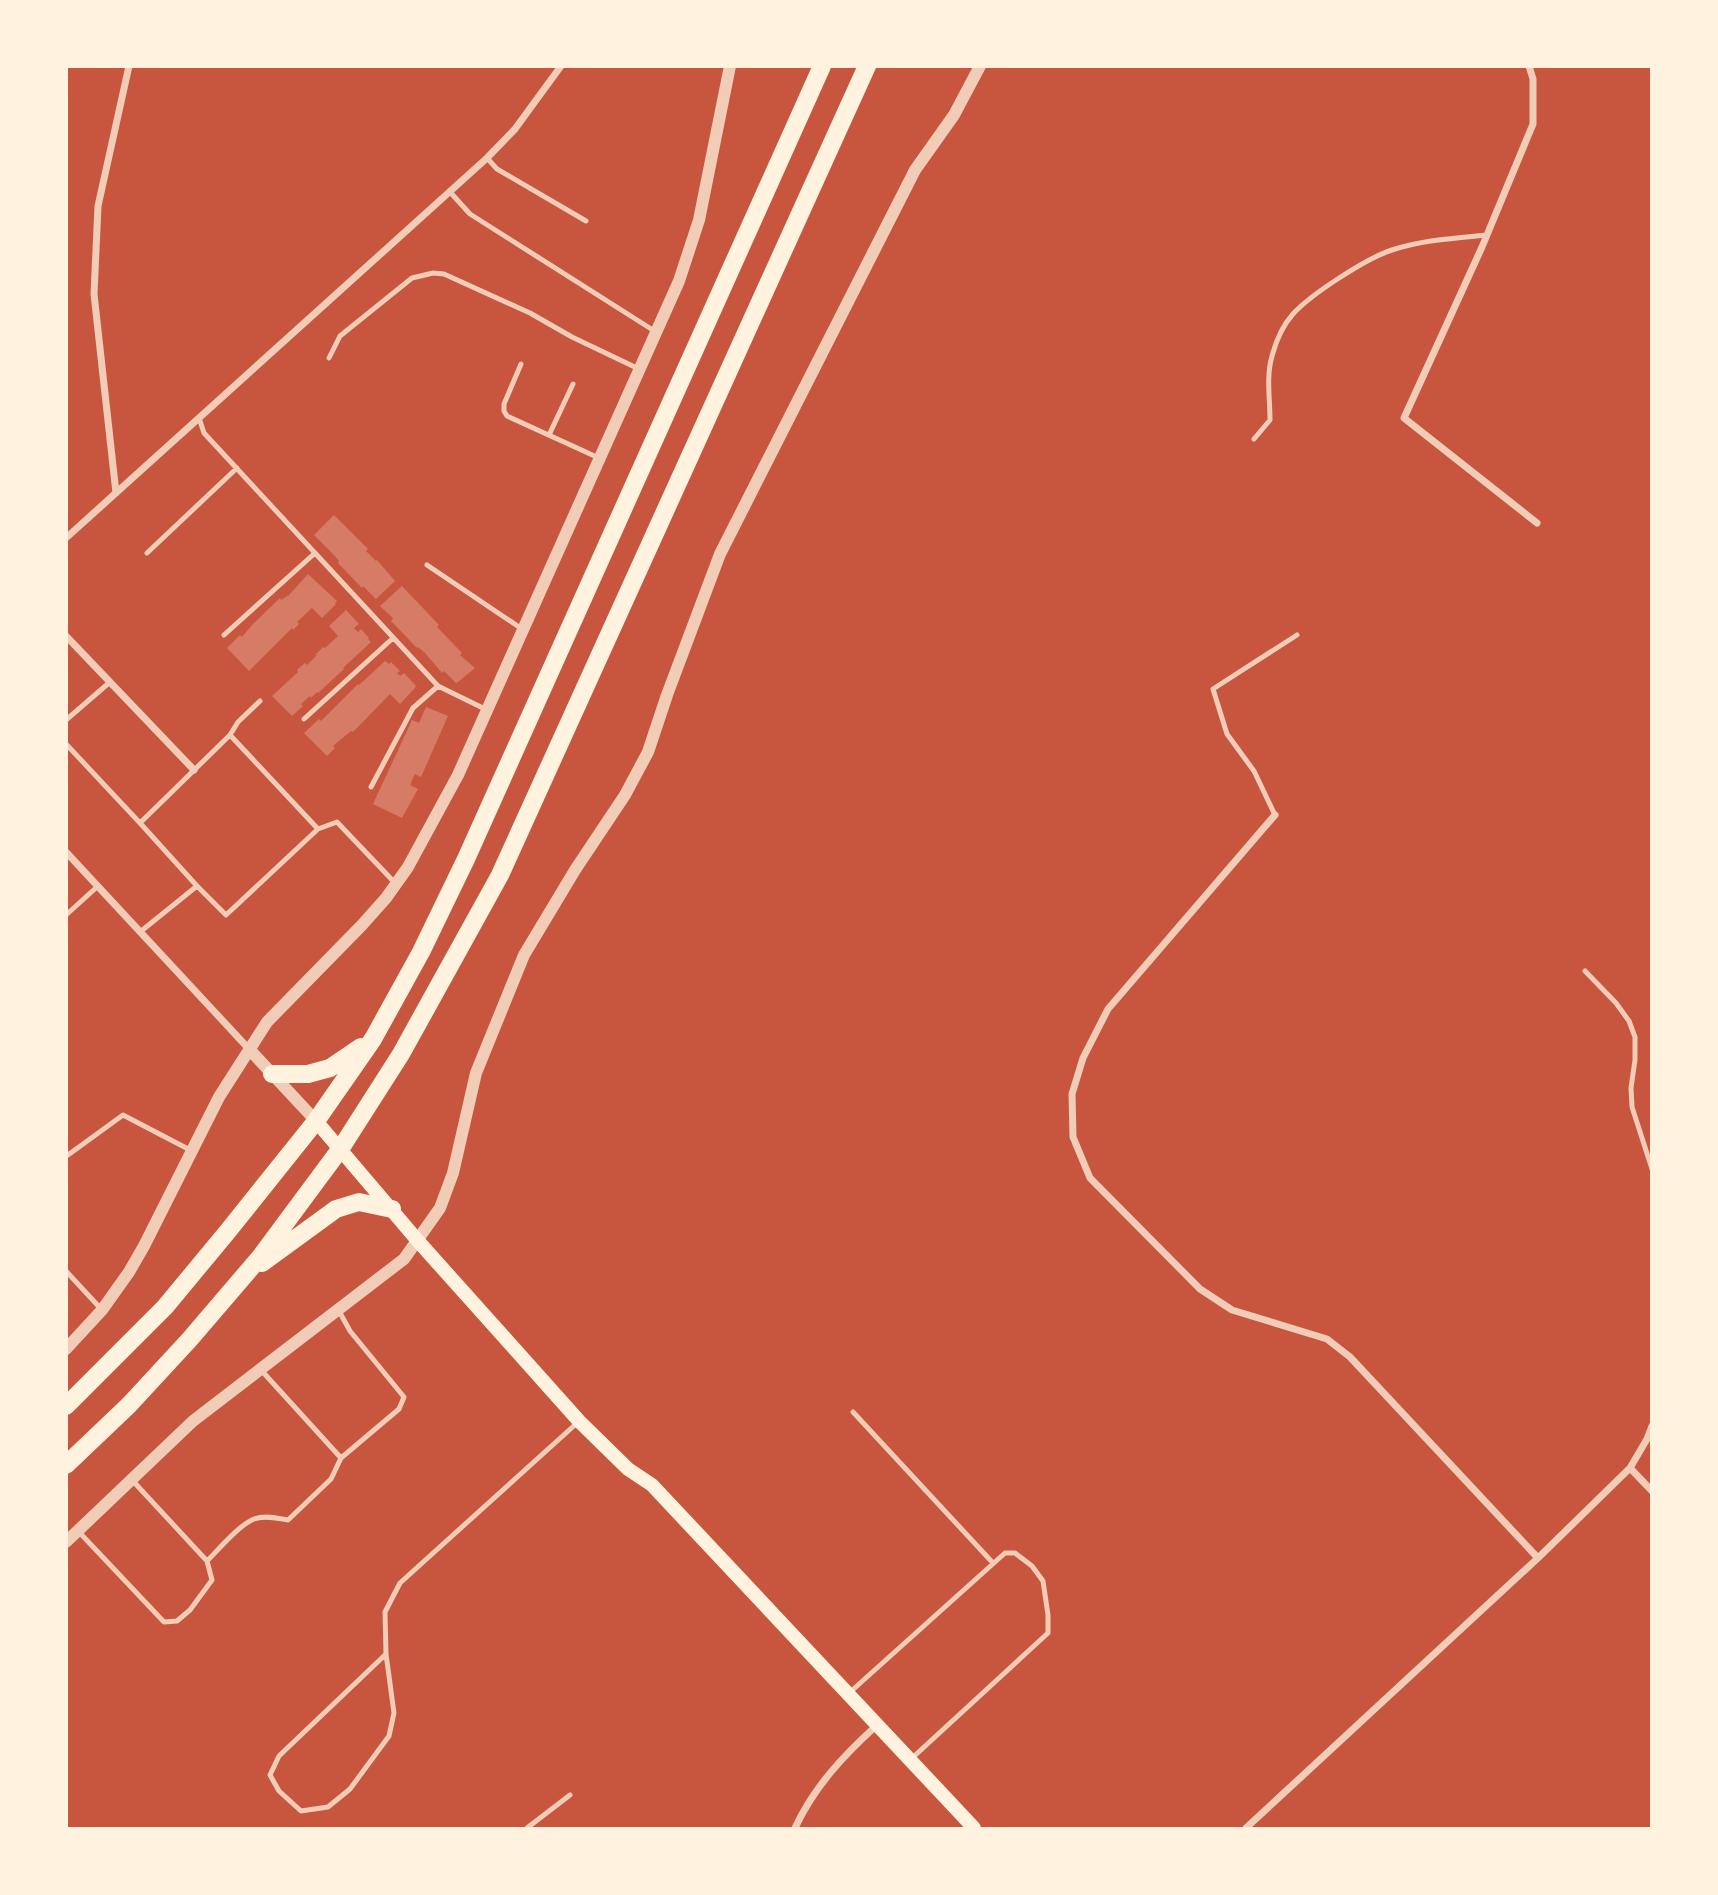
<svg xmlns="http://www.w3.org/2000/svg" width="1718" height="1895" font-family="'Fira Sans',sans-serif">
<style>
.building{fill:#d67c66}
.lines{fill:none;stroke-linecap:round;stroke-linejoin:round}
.service{stroke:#f1ccb7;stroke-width:5}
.minor{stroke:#f1ccb7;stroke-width:7}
.tertiary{stroke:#f1ccb7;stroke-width:12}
.secondary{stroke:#fff3e0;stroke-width:14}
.trunk{stroke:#fff3e0;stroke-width:18}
</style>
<rect width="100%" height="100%" fill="#c8553d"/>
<path class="building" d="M 334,515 L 368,549 L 366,551 L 376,561 L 377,560 L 395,581 L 376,599 L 363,586 L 362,588 L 338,563 L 339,561 L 333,554 L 314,535 Z
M 308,574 L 337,601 L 335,603 L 336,604 L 322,618 L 312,608 L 297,622 L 299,624 L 293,630 L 292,628 L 249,671 L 227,648 L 240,635 L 242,637 L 253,624 L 280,598 L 281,600 L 289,595 Z
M 402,586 L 439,625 L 437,627 L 462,653 L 460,655 L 475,668 L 458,682 L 456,683 L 444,671 L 442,673 L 425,653 L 418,647 L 417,648 L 391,621 L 393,618 L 380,606 Z
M 346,610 L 359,624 L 354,628 L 358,632 L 361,629 L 369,638 L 368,639 L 371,642 L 343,668 L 344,669 L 318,693 L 317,692 L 311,698 L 310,696 L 301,704 L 303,706 L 292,716 L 272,696 L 298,672 L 297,670 L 305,663 L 307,665 L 317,655 L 315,655 L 323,647 L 325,648 L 338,636 L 329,626 Z
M 385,661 L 389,664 L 391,662 L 400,671 L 397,673 L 400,676 L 404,673 L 416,686 L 414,689 L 400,704 L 390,694 L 353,732 L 351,731 L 333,746 L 335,748 L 327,756 L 304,733 L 319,719 L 321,721 L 358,684 L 359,685 Z
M 426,707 L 448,716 L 421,777 L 415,774 L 410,785 L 418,789 L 402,818 L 373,804 L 412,720 L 419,723 Z"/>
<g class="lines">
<path class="service" d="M 487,158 L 497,169 L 586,221
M 450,192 L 470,214 L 656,332
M 329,358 L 340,336 L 412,278 L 433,273 L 444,274 L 530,313 L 572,337 L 639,369
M 521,364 L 504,404 L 504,411 L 507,416 L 599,458
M 199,418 L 204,433 L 438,686 L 485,709
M 549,435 L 573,384
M 1254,439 L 1270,420 C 1270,399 1266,377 1272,356 C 1276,341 1283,325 1293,314 C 1311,294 1367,258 1392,250 C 1422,240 1456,238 1487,235
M 147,553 L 237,468
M 427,565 L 522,629
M 224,635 L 315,553
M 304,719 L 393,638
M 66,720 L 110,682
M 230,735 L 238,722 L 260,701
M 66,744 L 140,823
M 371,787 L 413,708 L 438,686
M 1275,815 L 1254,771 L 1227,734 L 1213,689 L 1297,635
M 197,886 L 226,915 L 318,829 L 337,822 L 396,884
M 66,915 L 98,886
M 140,932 L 197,886 L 140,823 L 230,735 L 318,829
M 1585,971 L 1616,1003 L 1629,1021 L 1635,1037 L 1635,1060 L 1631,1088 L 1632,1107 L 1652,1169
M 66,1153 L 68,1155 L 123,1115 L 192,1151
M 66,1271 L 102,1310
M 339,1311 L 350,1331 L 404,1397 L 399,1409 L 341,1458
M 853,1412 L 993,1563
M 132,1480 L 207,1561 C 219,1549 239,1525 254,1519 C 264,1515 278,1518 288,1520 L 331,1479 L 341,1458 L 261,1370
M 79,1532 L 164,1622 L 177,1621 L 190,1610 L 212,1580 L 207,1561
M 386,1654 L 394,1713 L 389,1736 L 350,1789 L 328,1807 L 301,1811 L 279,1791 L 270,1775 L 279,1756 Z
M 386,1654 L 385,1612 L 400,1583 L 577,1423
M 848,1694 L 1005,1553 L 1015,1553 L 1032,1566 L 1043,1581 L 1048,1615 L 1048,1633 L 910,1760
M 527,1828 L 570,1795"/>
<path class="minor" d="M 1529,66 L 1533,79 L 1533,124 L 1482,247 L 1404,418 L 1537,523
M 116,493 L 94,294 L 98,206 L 129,66
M 66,538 L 487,158 L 515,129 L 561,66
M 66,636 L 194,770
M 1275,815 L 1108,1009 L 1083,1058 L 1072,1094 L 1073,1137 L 1090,1178 L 1200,1289 L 1232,1310 L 1327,1339 L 1350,1357 L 1538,1558
M 66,852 L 249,1049
M 1630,1468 L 1652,1491
M 795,1828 C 814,1787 843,1756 876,1726
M 1246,1828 L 1538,1558 L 1630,1468 L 1647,1439 L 1652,1426"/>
<path class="tertiary" d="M 249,1049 L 316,1121
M 66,1349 L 102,1310 L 129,1272 L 144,1246 L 219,1097 L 267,1022 L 362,925 L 386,898 L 408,867 L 458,775 L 679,281 L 699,220 L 730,66
M 66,1542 L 193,1421 L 404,1259 L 440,1208 L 453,1173 L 476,1073 L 524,955 L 575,870 L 625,795 L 648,752 L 667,695 L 720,554 L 915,170 L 954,115 L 980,66"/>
<path class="secondary" d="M 316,1121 L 418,1241 L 579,1421 L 628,1469 L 652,1485 L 974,1828"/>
<path class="trunk" d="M 272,1074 L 308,1074 L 330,1068 L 361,1047
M 262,1263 L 336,1209 L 359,1202 L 392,1209
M 66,1406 L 165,1307 L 228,1231 L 316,1121 L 373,1039 L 421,952 L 466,859 L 822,66
M 66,1465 L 129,1405 L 190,1339 L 261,1256 L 341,1148 L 401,1054 L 500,875 L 867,66"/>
</g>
<rect width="1718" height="1895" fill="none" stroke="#fff3e0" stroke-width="136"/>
</svg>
